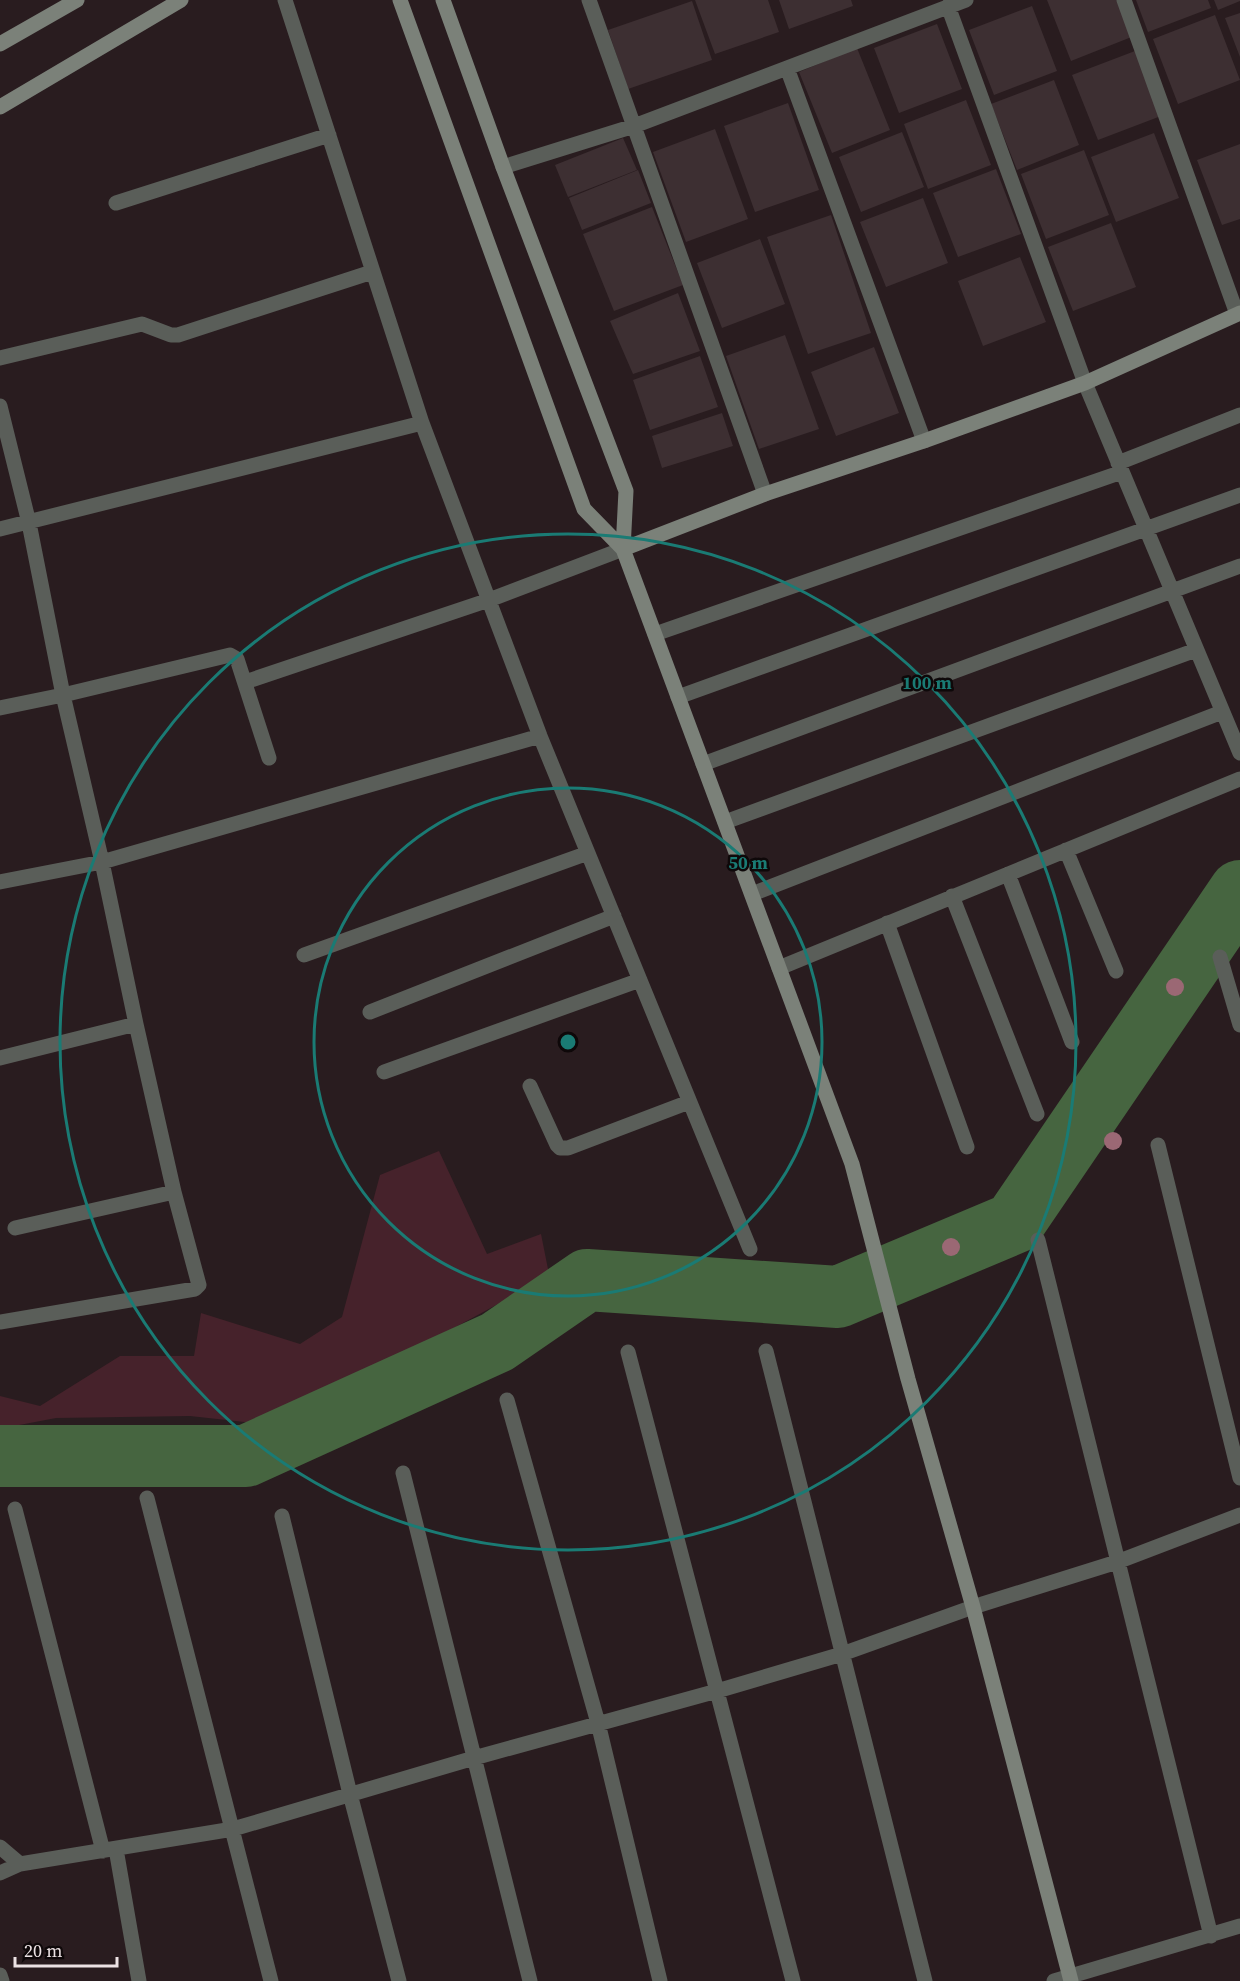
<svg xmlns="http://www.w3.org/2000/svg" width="1240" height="1981" font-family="'Source Serif 4',serif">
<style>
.green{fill:#46222b}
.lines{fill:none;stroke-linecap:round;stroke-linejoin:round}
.river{stroke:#466540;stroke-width:62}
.building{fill:#3d2f32}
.street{stroke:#5a5e59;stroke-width:15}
.secondary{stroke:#7b8179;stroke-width:15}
.tree{fill:#9b6874}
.ring{fill:none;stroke:#1a7b74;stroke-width:3}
.centre{fill:#1a7b74;stroke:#0e0809;stroke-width:3}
.ring-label{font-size:18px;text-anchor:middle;font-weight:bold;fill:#1a7b74;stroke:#0e0809;stroke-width:5;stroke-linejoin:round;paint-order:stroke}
</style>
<rect width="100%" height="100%" fill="#291c1f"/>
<path class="green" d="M 439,1151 L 487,1254 L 541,1234 L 549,1274 L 522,1291 L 319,1401 L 263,1424 L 190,1416 L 56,1418 L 14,1426 L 0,1426 L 0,1396 L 40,1406 L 120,1356 L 194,1356 L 201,1313 L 300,1344 L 342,1317 L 380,1175 Z"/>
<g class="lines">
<path class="river" d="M 0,1456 L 246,1456 L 497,1342 L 587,1280 L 838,1297 L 1014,1223 L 1240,891"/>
</g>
<path class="building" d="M 695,0 L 768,0 L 779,32 L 715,54 Z
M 779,0 L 851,0 L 853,6 L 789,29 Z
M 1047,0 L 1119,0 L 1134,36 L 1071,61 Z
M 1136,0 L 1208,0 L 1211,8 L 1148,32 Z
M 1214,0 L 1240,0 L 1240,1 L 1218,10 Z
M 692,1 L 712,60 L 628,89 L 608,30 Z
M 1032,6 L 1057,71 L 994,95 L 969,30 Z
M 1240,13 L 1240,57 L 1225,18 Z
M 1215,15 L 1240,80 L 1178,104 L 1153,39 Z
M 937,24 L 962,89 L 899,113 L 874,48 Z
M 857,48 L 890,130 L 832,153 L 799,72 Z
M 1135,51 L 1161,116 L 1098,140 L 1072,75 Z
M 1054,80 L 1079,145 L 1017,170 L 991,104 Z
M 966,100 L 991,165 L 928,189 L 904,124 Z
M 788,103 L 819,190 L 755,212 L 724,126 Z
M 715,129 L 748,219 L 686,242 L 653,152 Z
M 902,132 L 924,187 L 861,212 L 839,157 Z
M 1154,133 L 1179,198 L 1116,222 L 1091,157 Z
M 623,138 L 637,170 L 568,197 L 555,165 Z
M 1240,144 L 1240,219 L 1222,225 L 1197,160 Z
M 1084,150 L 1109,215 L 1046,239 L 1021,174 Z
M 996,169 L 1021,234 L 958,257 L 933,193 Z
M 638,170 L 651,203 L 582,230 L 569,198 Z
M 923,198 L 948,263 L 886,287 L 860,222 Z
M 652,207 L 683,285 L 614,311 L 583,234 Z
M 831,215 L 871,333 L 808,354 L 767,237 Z
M 1111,223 L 1136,287 L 1073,311 L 1048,247 Z
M 760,239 L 785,304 L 722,328 L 697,263 Z
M 1020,257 L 1046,322 L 983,346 L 958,281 Z
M 678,293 L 700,351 L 633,374 L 610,321 Z
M 785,335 L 819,429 L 759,449 L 726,356 Z
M 874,347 L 899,413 L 836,436 L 811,372 Z
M 700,356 L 718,407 L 650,430 L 633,380 Z
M 722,413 L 733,446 L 662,468 L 652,436 Z"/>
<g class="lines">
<path class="street" d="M 285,0 L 422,423 L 540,736 L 750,1249
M 589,0 L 765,494
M 1124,0 L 1237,314
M 948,6 L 1085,383 L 1240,753
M 787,68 L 924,441
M 503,167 L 634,126 L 966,0
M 116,203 L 329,135
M 0,358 L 142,324 L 171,335 L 178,335 L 372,272
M 0,406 L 29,523 L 63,695 L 102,862 L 136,1024 L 174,1192 L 199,1285 L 195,1289 L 0,1322
M 1118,463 L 1240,415
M 0,529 L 422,423
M 655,634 L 1122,472
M 245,682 L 489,600 L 623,549
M 678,697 L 1240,495
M 0,708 L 63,695 L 230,655 L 237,659 L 269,758
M 703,764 L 1240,566
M 725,822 L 1196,650
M 1066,850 L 1116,971
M 1008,874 L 1072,1042
M 0,882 L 102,862 L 540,736
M 752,894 L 1222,712
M 952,896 L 1037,1114
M 887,923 L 967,1147
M 304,955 L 588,853
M 1220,957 L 1240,1025
M 779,968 L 1240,779
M 370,1012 L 614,916
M 0,1058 L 136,1024
M 384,1072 L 640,980
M 530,1086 L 557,1145 L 560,1148 L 568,1148 L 689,1102
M 1158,1145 L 1240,1478
M 15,1228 L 174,1192
M 1038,1240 L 1211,1936
M 766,1351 L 925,1981
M 628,1352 L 793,1981
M 507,1400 L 598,1723 L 660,1981
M 403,1473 L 530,1981
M 147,1498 L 271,1981
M 15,1509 L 103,1851
M 282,1516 L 350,1794 L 399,1981
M 0,1847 L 20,1864 L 233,1829 L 474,1758 L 717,1691 L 842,1654 L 973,1607 L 1117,1562 L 1240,1515
M 116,1849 L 139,1981
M 0,1873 L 20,1864
M 0,1975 L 2,1981
M 1054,1981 L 1240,1926"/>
<path class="secondary" d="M 400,0 L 584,509 L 623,549
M 443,0 L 503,167 L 626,491 L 623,549 L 852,1164 L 908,1379 L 973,1607 L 1071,1981
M 0,44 L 77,0
M 0,107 L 181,0
M 623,549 L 765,494 L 924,441 L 1085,383 L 1240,313"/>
</g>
<g class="tree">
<circle cx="1175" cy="987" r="9"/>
<circle cx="1113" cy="1141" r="9"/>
<circle cx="951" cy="1247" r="9"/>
</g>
<g class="ring">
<circle cx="568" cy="1042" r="254"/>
<circle cx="568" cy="1042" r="508"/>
</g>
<circle cx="568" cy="1042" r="9" class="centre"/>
<g class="ring-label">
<text x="927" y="689">100 m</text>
<text x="748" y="869">50 m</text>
</g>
<path d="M15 1957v9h102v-9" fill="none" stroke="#ece2e4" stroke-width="3"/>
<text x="24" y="1957" font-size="18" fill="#ece2e4" stroke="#0e0809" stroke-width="4.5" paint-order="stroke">20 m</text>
</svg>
